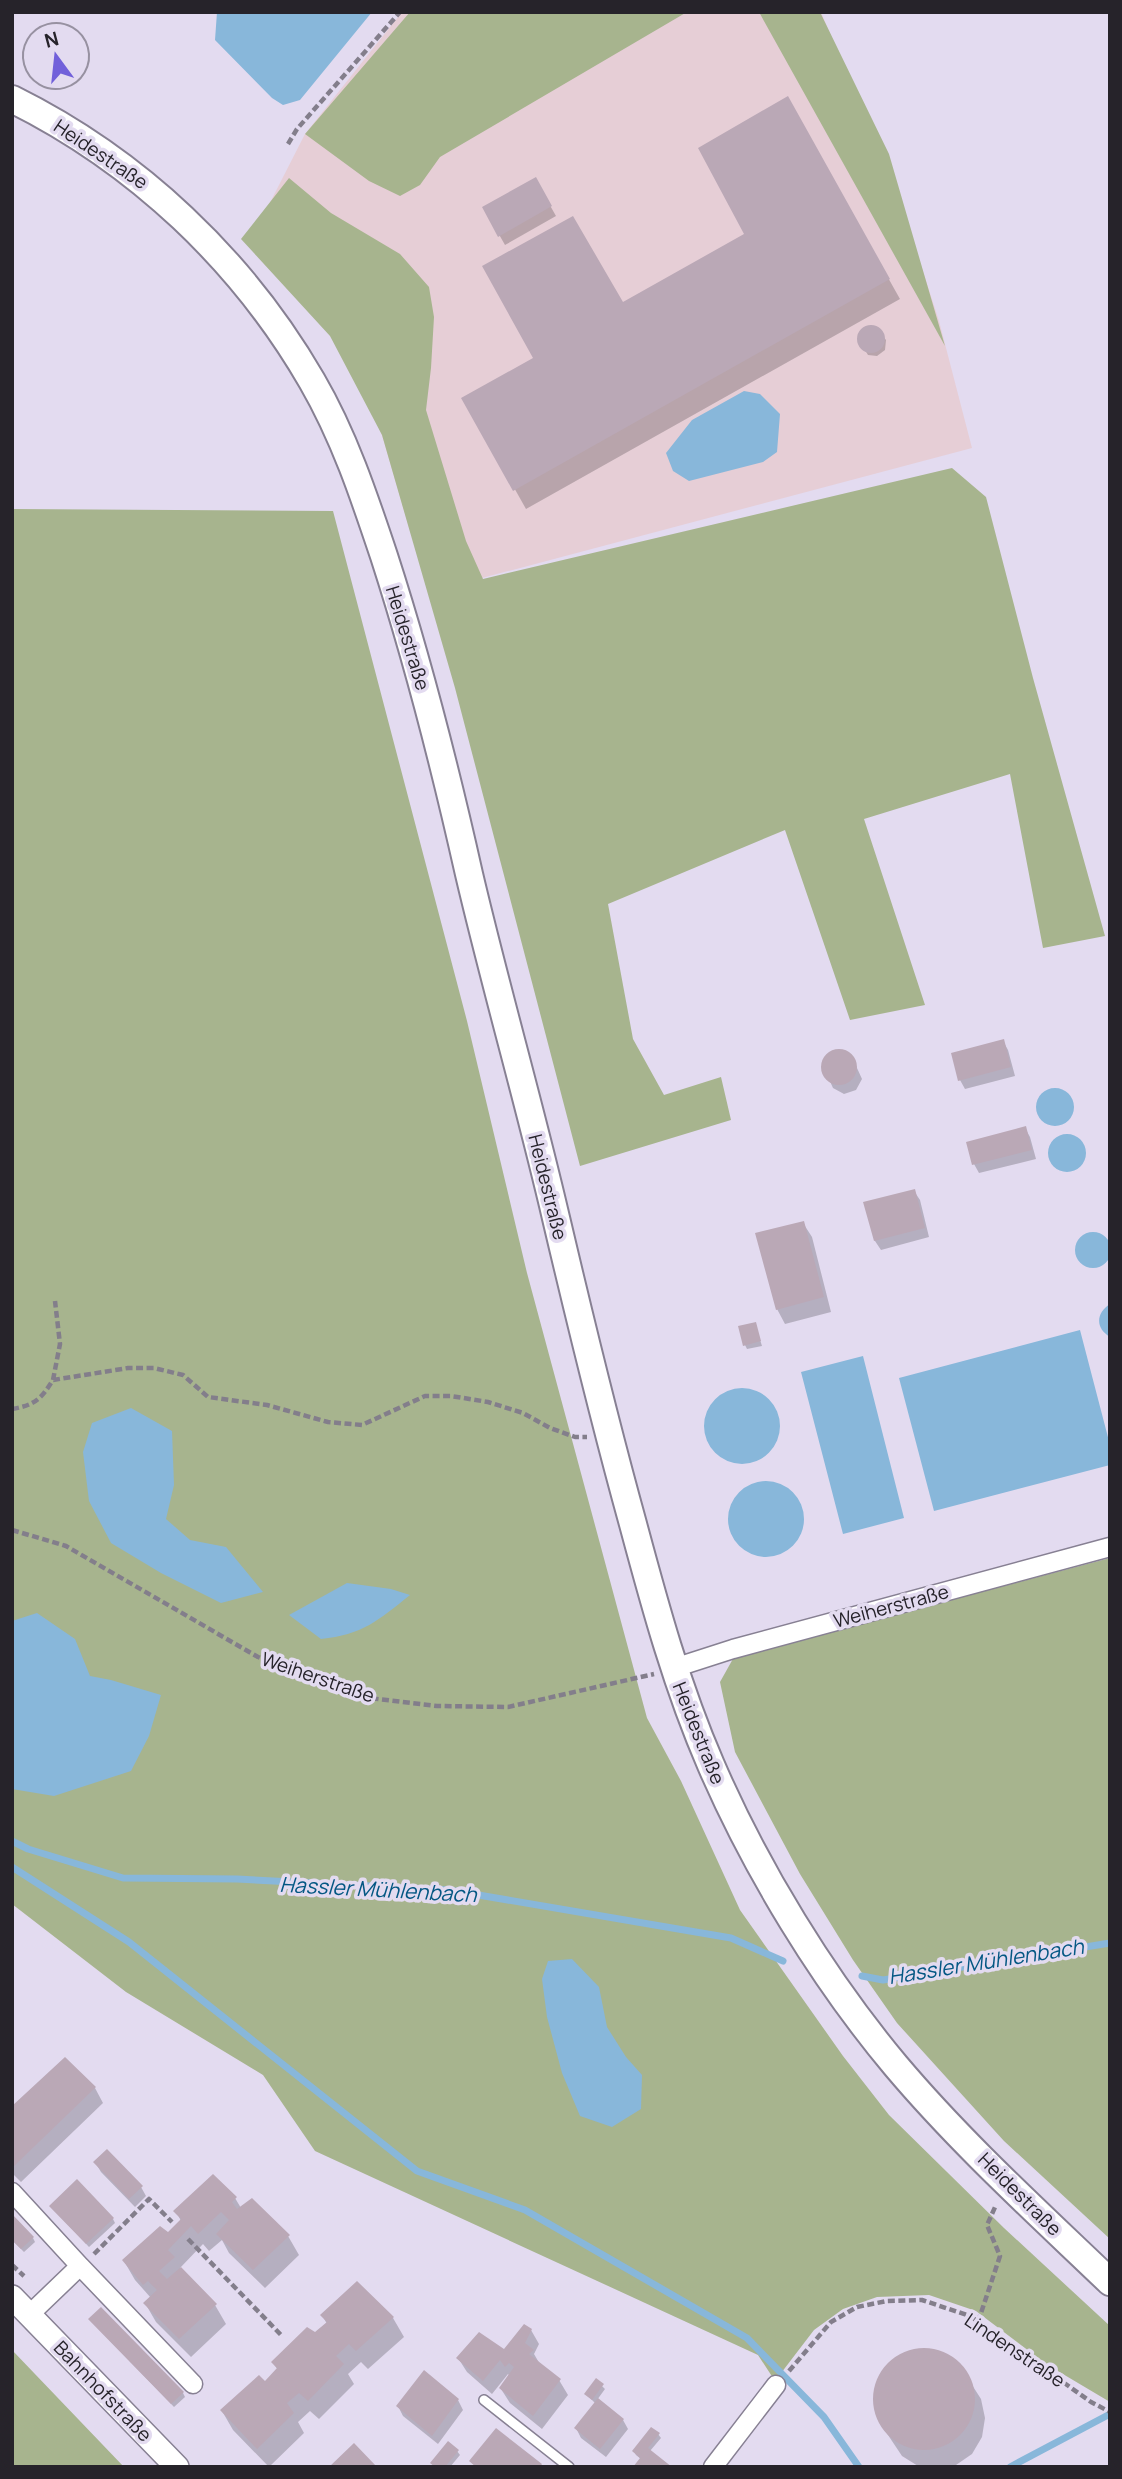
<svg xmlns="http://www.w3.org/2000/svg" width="1122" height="2479" font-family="Manrope,sans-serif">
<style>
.industrial{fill:#e6ced6}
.green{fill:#a7b48e}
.water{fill:#88b7da}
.shadow{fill:#0003}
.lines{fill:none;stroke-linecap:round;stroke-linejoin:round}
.stream{stroke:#88b7da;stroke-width:7}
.building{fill:#baa8b6}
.service-casing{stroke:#878093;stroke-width:12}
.minor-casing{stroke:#878093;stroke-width:21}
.tertiary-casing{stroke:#878093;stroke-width:26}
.secondary-casing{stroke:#878093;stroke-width:30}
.path{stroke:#837e8b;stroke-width:4.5;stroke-dasharray:7 3.5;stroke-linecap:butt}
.service{stroke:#fff;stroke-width:9}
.minor{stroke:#fff;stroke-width:18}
.tertiary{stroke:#fff;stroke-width:23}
.secondary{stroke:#fff;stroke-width:26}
.labels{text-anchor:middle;stroke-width:7;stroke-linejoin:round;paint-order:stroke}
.street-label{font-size:19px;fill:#26232a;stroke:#e3dbf0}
.water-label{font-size:21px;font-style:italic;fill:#045783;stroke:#e3dbf0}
</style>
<rect width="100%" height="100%" fill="#e3dbf0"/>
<path class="industrial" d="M 402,12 L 821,12 L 905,216 L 939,321 L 972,448 L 437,590 L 411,534 L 382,435 L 334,330 L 254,234 L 305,134 Z"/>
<path class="green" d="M 410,12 L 687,12 L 440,157 L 420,185 L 400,196 L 369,181 L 305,134 Z
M 759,12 L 820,12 L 889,154 L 945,346 Z
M 289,178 L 331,213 L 400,254 L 429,287 L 434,317 L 431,368 L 426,410 L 466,541 L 483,579 L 952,468 L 986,497 L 1033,678 L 1105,936 L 1043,948 L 1010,774 L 864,819 L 925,1005 L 850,1020 L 785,830 L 608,904 L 633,1039 L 664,1095 L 721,1077 L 731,1120 L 580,1166 L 455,688 L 382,435 L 330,336 L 241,239 Z
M 12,509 L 333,511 L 467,1021 L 527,1273 L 647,1718 L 681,1781 L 740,1910 L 843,2056 L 889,2115 L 1004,2228 L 1110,2326 L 1110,2402 L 1046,2364 L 976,2311 L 929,2295 L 877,2297 L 843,2309 L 814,2330 L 775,2381 L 758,2355 L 315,2151 L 263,2075 L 126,1992 L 12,1904 Z
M 1110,1558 L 1110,2239 L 1004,2141 L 897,2023 L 853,1960 L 800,1874 L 735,1752 L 720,1682 L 734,1657 Z
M 12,2350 L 124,2467 L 12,2467 Z"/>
<path class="water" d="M 217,12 L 372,12 L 300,100 L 283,105 L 272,98 L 215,40 Z
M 744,391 L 760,394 L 780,414 L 777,452 L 763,462 L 689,481 L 673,471 L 666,453 L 692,420 Z
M1036 1107a19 19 0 1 1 38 0a19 19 0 1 1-38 0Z
M1048 1153a19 19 0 1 1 38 0a19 19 0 1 1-38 0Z
M1075 1250a18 18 0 1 1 36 0a18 18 0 1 1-36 0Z
M 1110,1304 L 1110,1337 C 1095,1328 1096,1313 1110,1304 Z
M 1080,1330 L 1110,1445 L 1110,1465 L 934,1511 L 899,1378 Z
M 863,1356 L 904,1518 L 843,1534 L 801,1372 Z
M704 1426a38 38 0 1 1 76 0a38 38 0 1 1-76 0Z
M 131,1408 L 172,1431 L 174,1485 L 166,1519 L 190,1540 L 226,1547 L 263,1592 L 221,1603 L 161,1573 L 111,1543 L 89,1501 L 83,1452 L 92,1423 Z
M728 1519a38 38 0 1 1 76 0a38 38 0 1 1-76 0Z
M 347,1583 L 391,1589 L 410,1595 C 379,1620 362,1635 321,1639 L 289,1615 Z
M 37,1613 L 75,1639 L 90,1676 L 111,1680 L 161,1695 L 149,1736 L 131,1771 L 54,1796 L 12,1789 L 12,1621 Z
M 572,1959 L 599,1987 L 607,2027 L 626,2057 L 642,2075 L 641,2109 L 612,2127 L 580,2116 L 562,2073 L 547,2017 L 542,1979 L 548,1961 Z"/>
<path class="shadow" d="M 787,98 L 900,299 L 526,509 L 464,399 L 535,358 L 622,304 L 746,235 Z
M 535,179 L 556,216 L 505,245 L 484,208 Z
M 868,327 L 877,328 L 886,340 L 885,350 L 877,356 L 868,355 L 860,342 L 861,332 Z
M 1003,1041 L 1008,1050 L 1015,1076 L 965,1089 L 960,1080 Z
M 841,1051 L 852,1057 L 862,1079 L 856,1090 L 844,1094 L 833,1088 L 823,1066 L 829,1055 Z
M 1025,1128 L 1030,1137 L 1036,1159 L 979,1173 L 974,1164 Z
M 914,1191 L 920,1200 L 929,1237 L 881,1250 L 875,1241 L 866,1204 Z
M 803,1223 L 812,1237 L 831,1312 L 785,1324 L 777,1309 Z
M 755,1324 L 762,1346 L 747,1349 L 745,1345 Z
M 65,2059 L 95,2088 L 103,2103 L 21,2182 L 12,2173 L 12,2108 Z
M 95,2162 L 141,2187 L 146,2196 L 135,2207 L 101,2172 Z
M 235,2198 L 241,2208 L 288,2236 L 299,2255 L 265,2288 L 229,2253 L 222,2240 L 209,2251 L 203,2244 L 180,2268 L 215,2305 L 226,2324 L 191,2357 L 156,2322 L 145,2303 L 151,2298 L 135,2280 L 124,2261 L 168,2235 L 181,2221 L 176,2211 Z
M 54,2210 L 113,2219 L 115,2223 L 89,2247 Z
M 33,2238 L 35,2242 L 24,2252 L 12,2240 Z
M 322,2315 L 393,2318 L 404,2337 L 368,2369 L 361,2362 L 348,2374 L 354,2384 L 319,2419 L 310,2411 L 298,2422 L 304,2433 L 269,2467 L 233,2430 L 222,2411 L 265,2383 L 278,2370 L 273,2363 L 327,2324 Z
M 90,2320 L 183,2393 L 185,2397 L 174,2407 Z
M 531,2330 L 539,2344 L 534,2354 L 541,2366 L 559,2380 L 568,2395 L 542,2429 L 510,2403 L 501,2389 L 510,2376 L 508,2374 L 492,2394 L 467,2372 L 458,2358 L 504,2352 Z
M 922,2349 L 941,2352 L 958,2363 L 981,2399 L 985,2418 L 982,2437 L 972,2454 L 956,2465 L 918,2466 L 902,2456 L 878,2420 L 874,2401 L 877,2382 L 887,2365 L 903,2354 Z
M 596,2380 L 605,2389 L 597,2400 L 623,2420 L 628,2429 L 606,2457 L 581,2438 L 576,2428 L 596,2404 L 586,2394 Z
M 458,2400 L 463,2410 L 438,2444 L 403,2416 L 398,2406 Z
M 658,2434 L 661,2438 L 650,2451 L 641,2459 L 636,2455 L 634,2451 Z
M 457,2451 L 460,2455 L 450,2467 L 434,2467 L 432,2463 Z"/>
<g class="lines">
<path class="stream" d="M 12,1841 L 28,1849 L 123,1878 L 237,1879 L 449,1890 L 731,1938 L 783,1961
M 12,1867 L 129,1942 L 417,2171 L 525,2210 L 747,2338 L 824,2417 L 859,2467
M 862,1976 L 883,1980 L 1110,1943
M 1010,2467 L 1110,2414"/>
</g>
<path class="building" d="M 788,96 L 890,279 L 513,491 L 461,398 L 533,358 L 482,266 L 573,216 L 623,302 L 744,234 L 698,148 Z
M 536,177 L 552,206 L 498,237 L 482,207 Z
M857 339a14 14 0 1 1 28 0a14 14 0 1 1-28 0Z
M 1004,1039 L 1011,1067 L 958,1081 L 951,1053 Z
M821 1067a18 18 0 1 1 36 0a18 18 0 1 1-36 0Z
M 1026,1126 L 1032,1150 L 972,1165 L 966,1142 Z
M 915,1189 L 925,1228 L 874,1241 L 863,1202 Z
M 804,1221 L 824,1297 L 776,1310 L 755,1233 Z
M 756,1322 L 761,1341 L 743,1346 L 738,1326 Z
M 65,2057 L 96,2087 L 12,2168 L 12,2106 Z
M 107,2149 L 143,2186 L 129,2199 L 93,2162 Z
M 213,2174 L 237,2197 L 232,2202 L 237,2209 L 252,2198 L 290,2235 L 253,2270 L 216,2234 L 229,2220 L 221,2212 L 198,2234 L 191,2226 L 168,2250 L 175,2257 L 159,2271 L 167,2279 L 181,2267 L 217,2304 L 179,2339 L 143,2303 L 157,2290 L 148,2281 L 143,2285 L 122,2260 L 160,2226 L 168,2232 L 181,2219 L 173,2211 Z
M 77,2179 L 114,2218 L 86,2244 L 49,2206 Z
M 12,2214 L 34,2237 L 21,2249 L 12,2240 Z
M 357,2281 L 394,2317 L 356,2351 L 349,2344 L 336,2356 L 344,2364 L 308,2401 L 299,2393 L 287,2403 L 294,2413 L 257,2449 L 220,2410 L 259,2375 L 265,2381 L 277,2368 L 271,2362 L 307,2327 L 315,2332 L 327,2322 L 320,2315 Z
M 101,2307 L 184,2392 L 171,2404 L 88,2319 Z
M 524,2324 L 532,2329 L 525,2343 L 534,2350 L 529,2354 L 561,2379 L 533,2416 L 499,2388 L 514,2367 L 509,2363 L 505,2367 L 500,2360 L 483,2381 L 456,2358 L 479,2332 L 504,2349 Z
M873 2399a51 51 0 1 1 102 0a51 51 0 1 1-102 0Z
M 424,2370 L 459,2399 L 432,2436 L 396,2406 Z
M 596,2378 L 604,2384 L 592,2400 L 584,2394 Z
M 598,2398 L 624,2419 L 600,2449 L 574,2428 Z
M 651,2427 L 660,2433 L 648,2448 L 672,2467 L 633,2467 L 640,2458 L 632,2451 Z
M 496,2428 L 542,2464 L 540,2467 L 476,2467 L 469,2461 Z
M 448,2441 L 459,2450 L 445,2467 L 435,2467 L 430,2463 Z
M 354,2443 L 377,2467 L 329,2467 Z"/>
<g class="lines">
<g class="service-casing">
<path id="service" d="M 484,2400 L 569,2467"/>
</g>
<g class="minor-casing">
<path id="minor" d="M 674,1668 L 733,1649 L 1110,1547
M 12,2192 L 80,2266
M 29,2315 L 80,2266 L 193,2384
M 713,2467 L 776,2385"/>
</g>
<g class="tertiary-casing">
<path id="tertiary" d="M 12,2297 L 177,2467"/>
</g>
<g class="secondary-casing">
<path id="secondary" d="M 12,99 C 137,161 242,260 312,381 C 344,436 364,496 384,556 C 418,661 445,767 469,874 C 496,989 529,1102 556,1218 C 580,1320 605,1423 633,1524 C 655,1606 677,1687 711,1765 C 756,1869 823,1979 896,2066 C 961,2143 1037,2212 1110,2282"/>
</g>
<path class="path" d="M 288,144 L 297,129 L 400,12
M 53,1380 L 60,1344 L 55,1301
M 12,1409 C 35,1405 41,1399 53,1380 L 128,1368 L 154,1368 L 183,1375 L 208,1397 L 267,1405 L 328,1422 L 362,1425 L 425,1396 L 451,1396 L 488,1402 L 523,1413 L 550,1428 L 575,1437 L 587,1437
M 12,1530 L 66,1546 L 258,1657 L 369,1698 L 437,1706 L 508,1707 L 654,1674
M 188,2239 L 283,2337
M 94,2254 L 149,2199 L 172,2222
M 12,2265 L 24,2276
M 978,2322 L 1000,2256 L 987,2225 L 996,2205
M 789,2371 L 831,2322 L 857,2307 L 887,2301 L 922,2300 L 970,2316 L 1091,2402 L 1110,2412"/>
<use href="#service" class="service"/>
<use href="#minor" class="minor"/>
<use href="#tertiary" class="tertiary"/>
<use href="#secondary" class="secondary"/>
</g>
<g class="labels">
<g class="street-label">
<text transform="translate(101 154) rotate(34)" y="7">Heidestraße</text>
<text transform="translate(408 638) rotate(73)" y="7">Heidestraße</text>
<text transform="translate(548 1187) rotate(76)" y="7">Heidestraße</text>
<text transform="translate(891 1606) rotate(-15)" y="7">Weiherstraße</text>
<text transform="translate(318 1677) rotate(19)" y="7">Weiherstraße</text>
<text transform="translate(699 1733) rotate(68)" y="7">Heidestraße</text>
<text transform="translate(1020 2194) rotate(45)" y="7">Heidestraße</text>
<text transform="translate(1015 2350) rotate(34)" y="7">Lindenstraße</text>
<text transform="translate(103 2391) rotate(46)" y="7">Bahnhofstraße</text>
</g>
<g class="water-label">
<text transform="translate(378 1890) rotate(3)" y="7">Hassler Mühlenbach</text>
<text transform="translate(986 1962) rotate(-9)" y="7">Hassler Mühlenbach</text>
</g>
</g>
<rect width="1122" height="2479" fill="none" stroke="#26232a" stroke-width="28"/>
<g transform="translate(56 56) rotate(345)"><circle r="33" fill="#e3dbf0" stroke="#9791a1" stroke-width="2"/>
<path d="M0-5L12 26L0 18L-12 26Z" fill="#7160da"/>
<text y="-10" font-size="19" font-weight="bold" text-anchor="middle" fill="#26232a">N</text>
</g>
</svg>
